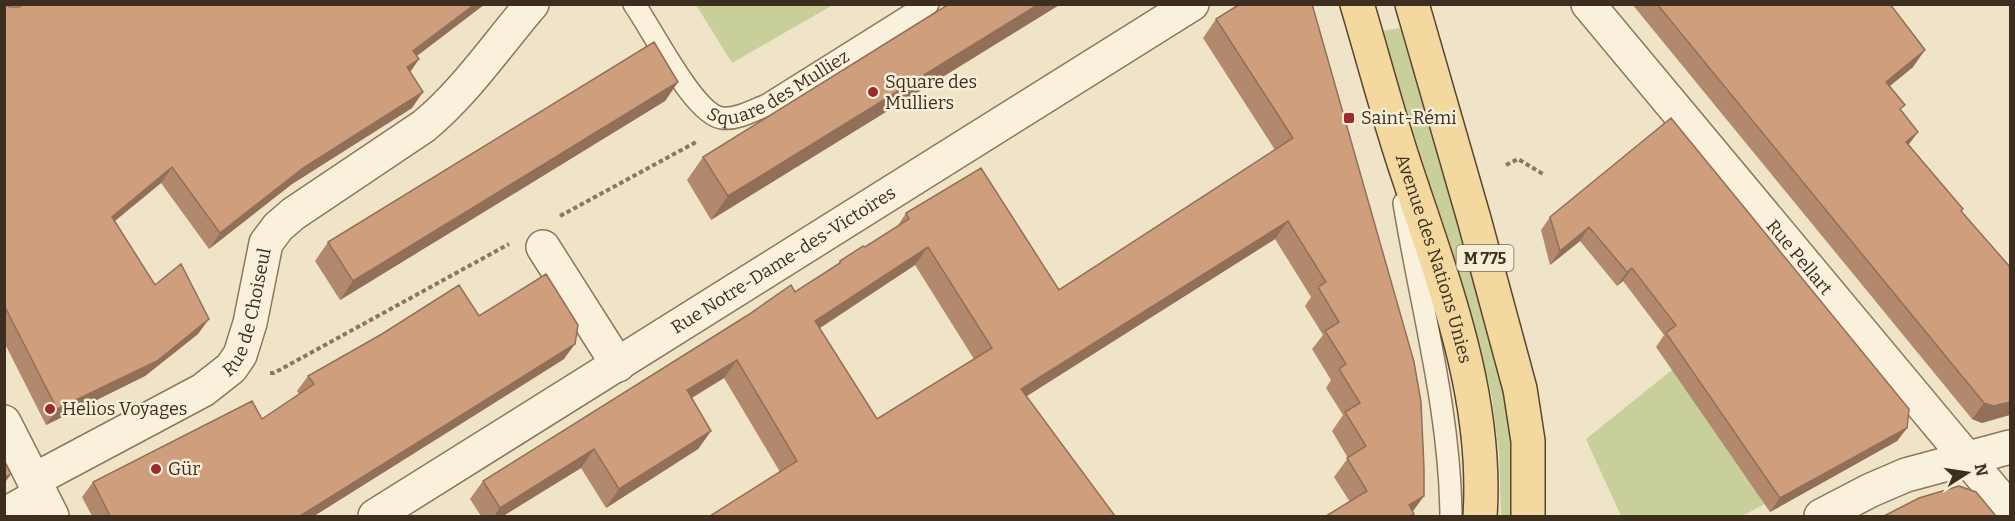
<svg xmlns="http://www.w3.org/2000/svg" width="2015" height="521" font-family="Bitter,serif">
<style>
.green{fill:#c9cf9b}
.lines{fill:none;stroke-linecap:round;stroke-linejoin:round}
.service-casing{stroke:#8d765c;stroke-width:24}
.minor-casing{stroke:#8d765c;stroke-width:36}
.primary-casing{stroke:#5b4430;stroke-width:36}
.path{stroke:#8d765c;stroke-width:4;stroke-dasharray:4.5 3;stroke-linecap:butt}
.service{stroke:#faf1dc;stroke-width:21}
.minor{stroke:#faf1dc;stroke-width:33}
.primary{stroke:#f3d9a0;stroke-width:33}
.wall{fill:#b2896c;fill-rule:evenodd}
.shaded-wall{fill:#916f58}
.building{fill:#cf9f7d;stroke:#916f58;stroke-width:1.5;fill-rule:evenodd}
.poi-dot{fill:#9e2a2b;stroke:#f7eed8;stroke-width:2}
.labels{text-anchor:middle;stroke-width:5;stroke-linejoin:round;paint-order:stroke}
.shield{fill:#f7eed8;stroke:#756857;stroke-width:1.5}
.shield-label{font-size:16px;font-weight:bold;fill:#3d2e20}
.street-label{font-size:18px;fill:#3d2e20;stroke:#f7eed8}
.poi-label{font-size:18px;fill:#3d2e20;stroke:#f7eed8;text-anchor:start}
</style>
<rect width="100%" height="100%" fill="#f0e4c8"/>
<path class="green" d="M 696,5 L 833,5 L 732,63 Z
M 1400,28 L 1496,356 L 1509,417 L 1513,469 L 1510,516 L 1501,516 L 1499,454 L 1492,398 L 1479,342 L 1382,31 Z
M 1673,369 L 1765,504 L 1742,516 L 1621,516 L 1586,439 Z"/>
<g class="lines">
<g class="service-casing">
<g id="service">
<path id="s1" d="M 634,4 C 652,29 694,115 722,118 C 737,120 754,110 767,105 L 928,4"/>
<path d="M 1404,203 C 1421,307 1450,410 1451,516"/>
</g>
</g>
<g class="minor-casing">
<g id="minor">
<path id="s2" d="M 1588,4 L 2010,510"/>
<path d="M 543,247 L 618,365"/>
<path d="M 4,422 L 52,516"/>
<path id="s3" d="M 34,480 L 203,390 L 231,368 L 240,355 L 250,323 L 266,243 L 278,227 L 293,214 L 424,126 C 466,91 496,46 532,4"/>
<path d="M 4,515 L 41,494"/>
<path id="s4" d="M 375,516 L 1192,4"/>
<path d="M 1821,516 L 1871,490 L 1906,475 L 2010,447"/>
</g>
</g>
<g class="primary-casing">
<g id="primary">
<path id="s5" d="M 1357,4 C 1374,61 1389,119 1408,175 C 1445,286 1488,398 1480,516"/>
<path d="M 1412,4 L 1474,219 L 1520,389 L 1528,441 L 1528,516"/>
</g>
</g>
<path class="path" d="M 1506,165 L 1518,159 L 1543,174
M 560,216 L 698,141
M 270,373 L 274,373 L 509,244"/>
<use href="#service" class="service"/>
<use href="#minor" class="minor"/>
<use href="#primary" class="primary"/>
</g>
<path class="wall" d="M 4,4 L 10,7 L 19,7 L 23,4 L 485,4 L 417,56 L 419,59 L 410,72 L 412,108 L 292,184 L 209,249 L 161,183 L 115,221 L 155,285 L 198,334 L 145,376 L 46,425 L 4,342 Z
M 949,4 L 711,220 L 687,180 L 703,157 Z
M 1312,4 L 1412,512 L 1414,514 L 1412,516 L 1326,516 L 1350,502 L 1334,477 L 1348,458 L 1332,431 L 1343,415 L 1326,388 L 1331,380 L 1312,349 L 1323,335 L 1305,306 L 1311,297 L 1275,239 L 1026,396 L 780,472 L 724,378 L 692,398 L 711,431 L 698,449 L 606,508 L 581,468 L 503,516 L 481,516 L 470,499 L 483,481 L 795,292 L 836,266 L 840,261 L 865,247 L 897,227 L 906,213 L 1059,290 L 1275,150 L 1203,38 L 1216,19 ZM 915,265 L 974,359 L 877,419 L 819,328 Z
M 1632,4 L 1890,4 L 1913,67 L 1890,86 L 1901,111 L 1918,132 L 1908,145 L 1961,212 L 2010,267 L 1982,423 L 1972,419 Z
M 678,82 L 665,101 L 340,300 L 315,261 L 328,242 Z
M 1671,118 L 1907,428 L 1897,441 L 1770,512 L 1656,347 L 1664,335 L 1623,281 L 1617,286 L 1580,241 L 1550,265 L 1541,230 L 1550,217 Z
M 479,316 L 564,359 L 314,516 L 92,516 L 82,497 L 93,482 L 262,419 L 299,394 L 297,391 L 308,376 Z"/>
<path class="shaded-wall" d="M 475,4 L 485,4 L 402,67 L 413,51 Z
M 1039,4 L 1061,4 L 711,220 L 728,196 Z
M 1925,50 L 1913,67 L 1875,98 L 1886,82 Z
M 419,59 L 408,75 L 407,67 Z
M 678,82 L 665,101 L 340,300 L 353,281 Z
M 423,92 L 412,108 L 292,184 L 209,249 L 220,233 L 303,168 Z
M 1918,132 L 1906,148 L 1906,142 Z
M 172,167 L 161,183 L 101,232 L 112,217 Z
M 1288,221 L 1275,239 L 1008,408 L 1021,389 Z
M 1589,227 L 1580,241 L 1550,265 L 1560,251 Z
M 928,247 L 915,265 L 802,340 L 815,321 Z
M 1632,268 L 1623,281 L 1617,286 L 1627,272 Z
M 209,319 L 198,334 L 145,376 L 46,425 L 57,409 Z
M 575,344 L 564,359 L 314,516 L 300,516 Z
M 737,360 L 724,378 L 674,408 L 687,390 Z
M 2010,402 L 2010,415 L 1982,423 L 1972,419 L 1984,403 Z
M 1907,428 L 1897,441 L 1770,512 L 1780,498 Z
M 711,431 L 698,449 L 606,508 L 619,489 Z
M 594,449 L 581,468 L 503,516 L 494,516 L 500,508 Z
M 11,474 L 4,484 L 4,478 Z
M 1424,496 L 1411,514 L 1409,505 Z"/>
<path class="building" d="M 4,4 L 10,7 L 19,7 L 24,4 L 475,4 L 413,51 L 419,59 L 407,67 L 423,92 L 303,168 L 220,233 L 172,167 L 112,217 L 155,285 L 181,264 L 209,319 L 157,361 L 57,409 L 4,305 Z
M 949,4 L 1039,4 L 728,196 L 703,157 Z
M 1240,4 L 1312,4 L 1414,362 L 1421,402 L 1424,468 L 1424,496 L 1409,505 L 1414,514 L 1410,516 L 1326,516 L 1367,491 L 1347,458 L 1366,446 L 1345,412 L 1360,403 L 1339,369 L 1346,364 L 1325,331 L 1339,322 L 1318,287 L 1326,282 L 1288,221 L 1021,389 L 1115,516 L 710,516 L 797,461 L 737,360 L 687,390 L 711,431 L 619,489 L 594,449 L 500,508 L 483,481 L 748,315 L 791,285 L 795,292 L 840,263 L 840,261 L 863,246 L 865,247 L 909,219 L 906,213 L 981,168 L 1059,290 L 1293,138 L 1216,19 ZM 928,247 L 992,348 L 877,419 L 815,321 Z
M 1657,4 L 1890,4 L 1925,50 L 1886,82 L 1905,105 L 1900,109 L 1918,132 L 1906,142 L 1963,209 L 1961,211 L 2010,267 L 2010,402 L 1994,406 L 1984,403 Z
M 654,42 L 678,82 L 353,281 L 328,242 Z
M 1671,118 L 1909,409 L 1907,428 L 1780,498 L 1666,333 L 1676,325 L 1632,268 L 1627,272 L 1589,227 L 1560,251 L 1550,217 Z
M 546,274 L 578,325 L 575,344 L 300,516 L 110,516 L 93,482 L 252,401 L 262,419 L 314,384 L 308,376 L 382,334 L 459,285 L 479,316 Z
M 4,461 L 11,474 L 4,478 Z
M 1959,486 L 1976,492 L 1996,516 L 1884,516 L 1919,498 Z"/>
<g class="poi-dot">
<circle cx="873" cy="92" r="6"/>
<rect x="1343" y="112" width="12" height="12" rx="3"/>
<circle cx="50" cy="409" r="6"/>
<circle cx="156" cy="469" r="6"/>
</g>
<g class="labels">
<rect class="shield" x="1456.5" y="245" width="57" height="26" rx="4.5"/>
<g class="shield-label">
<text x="1485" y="264">M 775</text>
</g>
<g class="street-label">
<text dy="6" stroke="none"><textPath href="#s1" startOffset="210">Square des Mulliez</textPath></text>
<text dy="6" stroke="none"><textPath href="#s5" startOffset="266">Avenue des Nations Unies</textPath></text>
<text dy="6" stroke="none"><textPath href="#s2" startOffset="330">Rue Pellart</textPath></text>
<text dy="6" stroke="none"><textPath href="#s4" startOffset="482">Rue Notre-Dame-des-Victoires</textPath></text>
<text dy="6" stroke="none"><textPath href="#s3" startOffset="286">Rue de Choiseul</textPath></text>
</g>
<g class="poi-label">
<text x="885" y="88">Square des<tspan x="885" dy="21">Mulliers</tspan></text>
<text x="1361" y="124">Saint-Rémi</text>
<text x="62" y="415">Helios Voyages</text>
<text x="168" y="475">Gür</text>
</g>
</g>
<rect width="2015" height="521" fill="none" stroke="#3d2e20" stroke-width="12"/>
<g transform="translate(1967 473) rotate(78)" stroke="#f7eed8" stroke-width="4.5" paint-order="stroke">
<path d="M0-4.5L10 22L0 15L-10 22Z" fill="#3d2e20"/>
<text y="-9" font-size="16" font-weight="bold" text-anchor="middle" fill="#3d2e20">N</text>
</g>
</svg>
